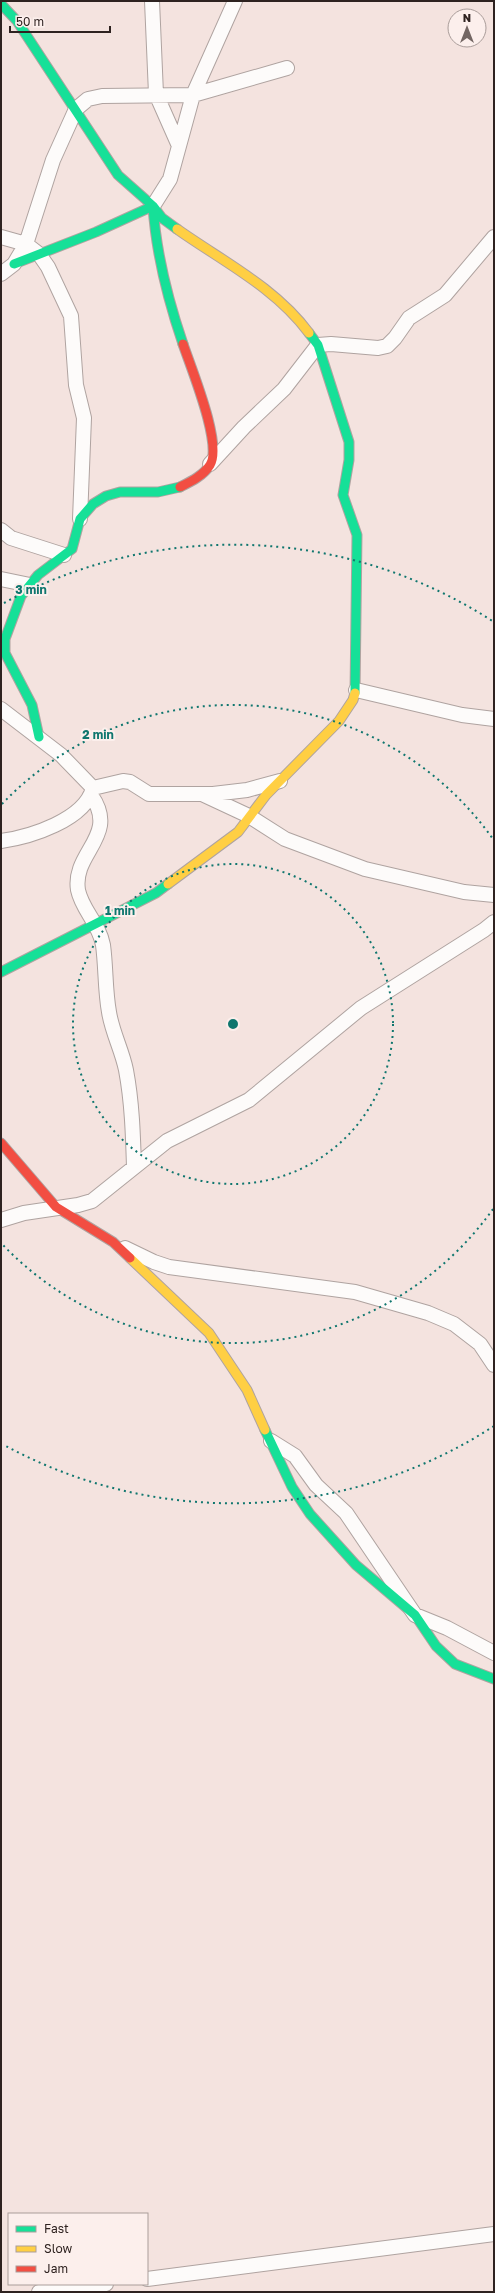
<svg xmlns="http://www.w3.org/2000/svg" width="495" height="2293" font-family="'Golos Text',sans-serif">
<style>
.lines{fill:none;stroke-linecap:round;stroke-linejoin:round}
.street-casing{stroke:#afa3a0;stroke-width:16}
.fast-casing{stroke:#afa3a0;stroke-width:11}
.slow-casing{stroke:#afa3a0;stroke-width:11}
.jam-casing{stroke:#afa3a0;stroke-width:11}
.street{stroke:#fdfbfa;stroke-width:14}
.fast{stroke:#16e098;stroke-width:9}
.slow{stroke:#ffcf43;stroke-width:9}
.jam{stroke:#f24e42;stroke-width:9}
.ring{fill:none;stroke:#0f766e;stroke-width:2;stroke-dasharray:2 4}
.centre{fill:#0f766e;stroke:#fcefec;stroke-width:2}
.ring-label{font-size:12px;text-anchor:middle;font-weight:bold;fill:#0f766e;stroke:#fcefec;stroke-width:4;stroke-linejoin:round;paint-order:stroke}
</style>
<rect width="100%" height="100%" fill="#f4e3df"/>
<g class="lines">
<g class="street-casing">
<path id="street" d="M 152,1 L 156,94 L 179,146
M 153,206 L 170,179 L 193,95 L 235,1
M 1,237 L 26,244 L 39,254 L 48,267 L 71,316 L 76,385 L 84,418 L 80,519
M 1,274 L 14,264 L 26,244 L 53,160 L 76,109 L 88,99 L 102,96 L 193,95 L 287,68
M 210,464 L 244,427 L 284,389 L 318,345 L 331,344 L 378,348 L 387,346 L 395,338 L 409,318 L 445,295 L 494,237
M 1,530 L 11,538 L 64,555
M 1,579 L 30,585
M 356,690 L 462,715 L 494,719
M 1,709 L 61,755 L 93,788 L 123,781 L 130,782 L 149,794 L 213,794 L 247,790 L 280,781
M 91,795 C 120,836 72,852 78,890 C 82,910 99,923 103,945 C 106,967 105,990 109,1012 C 112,1032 122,1050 126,1070 C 132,1102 133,1134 134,1167
M 204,795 L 249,816 L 285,839 L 365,869 L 464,892 L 494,895
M 1,841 C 30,837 85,820 93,788
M 1,1220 L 24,1213 L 78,1205 L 92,1201 L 167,1141 L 249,1100 L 361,1008 L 484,930 L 494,922
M 125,1248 L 154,1262 L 169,1267 L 355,1292 L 428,1313 L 454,1324 L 480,1344 L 494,1365
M 271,1441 L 295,1456 L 316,1485 L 346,1513 L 415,1615 L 447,1628 L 494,1653
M 147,2279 L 494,2234
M 39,2292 L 106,2284"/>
</g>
<g class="fast-casing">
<path id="fast" d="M 1,4 L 17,21 L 118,175 L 153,206 L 162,218 L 177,229
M 14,264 L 96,232 L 153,206 C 156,253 168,300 183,344
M 309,333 L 318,345 L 349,442 L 349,460 L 343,495 L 357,535 L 355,693
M 39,737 L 32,705 L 5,653 L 5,639 L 21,596 L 38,575 L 72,549 L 80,519 L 93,504 L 106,496 L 120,492 L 158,492 L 180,487
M 1,972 L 156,893 L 168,884
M 265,1430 L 292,1487 L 310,1514 L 356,1565 L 415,1615 L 436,1646 L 455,1664 L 494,1679"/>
</g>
<g class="slow-casing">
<path id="slow" d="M 177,229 C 222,261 275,287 309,333
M 168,884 L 238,832 L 266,795 L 339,721 L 353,700 L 355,693
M 130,1258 L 209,1333 L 247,1390 L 265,1430"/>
</g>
<g class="jam-casing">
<path id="jam" d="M 180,487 C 190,482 203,476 210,465 C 223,445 191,368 183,344
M 1,1143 L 56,1207 L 113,1242 L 130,1258"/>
</g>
<use href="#street" class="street"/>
<use href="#fast" class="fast"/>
<use href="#slow" class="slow"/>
<use href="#jam" class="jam"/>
</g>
<g class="ring">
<circle cx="233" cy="1024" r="160"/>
<path d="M493 1209A319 319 0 0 1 2 1244M2 804A319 319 0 0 1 493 839"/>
<path d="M494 1426A479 479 0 0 1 4 1445M4 603A479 479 0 0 1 494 622"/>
</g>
<circle cx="233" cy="1024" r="6" class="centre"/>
<g class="ring-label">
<text x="31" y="594">3 min</text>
<text x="98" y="739">2 min</text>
<text x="120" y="915">1 min</text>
</g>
<rect width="495" height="2293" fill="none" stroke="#2e2220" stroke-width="4"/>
<rect x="8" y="2213" width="140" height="72" fill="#fcefec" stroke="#aa9d9a"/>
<rect x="16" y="2226" width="20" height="6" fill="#16e098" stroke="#aa9d9a"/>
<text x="44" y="2233" font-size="12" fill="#2e2220">Fast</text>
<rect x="16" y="2246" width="20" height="6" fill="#ffcf43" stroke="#aa9d9a"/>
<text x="44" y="2253" font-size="12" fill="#2e2220">Slow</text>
<rect x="16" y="2266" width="20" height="6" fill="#f24e42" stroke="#aa9d9a"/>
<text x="44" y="2273" font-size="12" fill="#2e2220">Jam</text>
<g transform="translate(467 28)"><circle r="19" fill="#fcefec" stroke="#aa9d9a"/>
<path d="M0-3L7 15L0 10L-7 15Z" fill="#736663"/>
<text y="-6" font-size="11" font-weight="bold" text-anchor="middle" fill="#2e2220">N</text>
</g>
<path d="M10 26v6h100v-6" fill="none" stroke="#2e2220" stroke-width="2"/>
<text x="16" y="26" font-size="12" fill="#2e2220" stroke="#fcefec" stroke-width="3" paint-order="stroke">50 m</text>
</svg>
